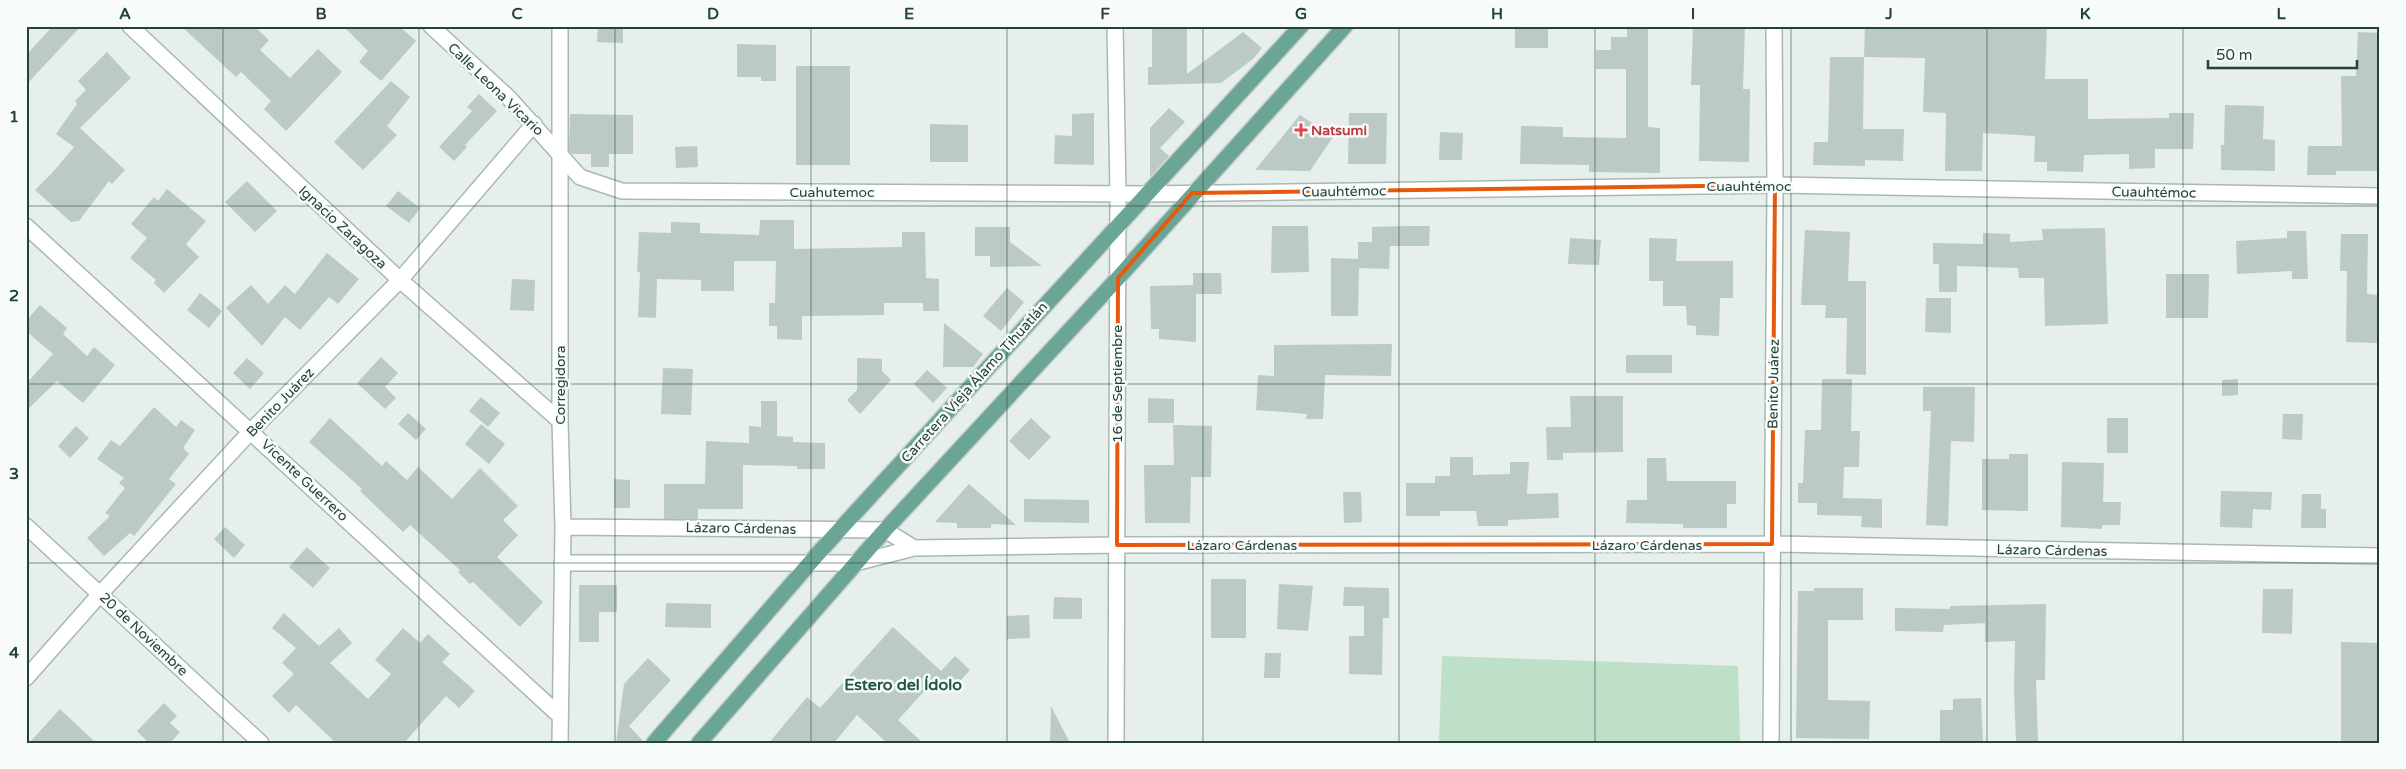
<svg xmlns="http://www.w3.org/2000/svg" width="2406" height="769" font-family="'Varela Round',sans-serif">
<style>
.green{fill:#bfe0c8}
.building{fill:#bbcac4}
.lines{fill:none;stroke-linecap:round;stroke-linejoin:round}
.minor-casing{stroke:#a8b8b2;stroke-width:18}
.major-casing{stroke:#c2cac8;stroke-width:18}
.minor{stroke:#fff;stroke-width:15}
.major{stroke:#6aa596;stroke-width:15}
.marked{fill:none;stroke:#e8590c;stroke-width:4;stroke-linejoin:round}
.grid{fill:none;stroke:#24423a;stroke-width:1;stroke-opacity:0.55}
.health-dot{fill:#e0444e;stroke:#f7fbf9;stroke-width:2}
.labels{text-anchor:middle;stroke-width:5;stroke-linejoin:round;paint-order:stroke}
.street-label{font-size:14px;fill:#24423a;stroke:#f7fbf9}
.health-label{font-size:14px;font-weight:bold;fill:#be3a42;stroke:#f7fbf9;text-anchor:start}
.quarter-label{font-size:16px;font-weight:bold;fill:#1f5548;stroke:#f7fbf9}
.neatline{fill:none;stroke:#24423a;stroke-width:2}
.grid-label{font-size:16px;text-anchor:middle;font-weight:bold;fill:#24423a}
</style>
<rect width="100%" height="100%" fill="#e6efeb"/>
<path class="green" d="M 1442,656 L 1738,666 L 1740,743 L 1439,743 Z"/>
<path class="building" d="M 53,26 L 81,26 L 26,85 L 26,55 Z
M 181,26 L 254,26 L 269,40 L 260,50 L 290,78 L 318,49 L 342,72 L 286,131 L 264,109 L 271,101 L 241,72 L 236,77 Z
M 343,26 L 399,26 L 416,41 L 381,81 L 359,62 L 368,51 Z
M 598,26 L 623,26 L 623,43 L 597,42 Z
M 1152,26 L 1187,26 L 1187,74 L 1243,32 L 1262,48 L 1253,59 L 1221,83 L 1148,85 L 1148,67 L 1152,67 Z
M 1515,26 L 1548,26 L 1548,48 L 1515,48 Z
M 1627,26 L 1648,26 L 1648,127 L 1660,128 L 1660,173 L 1589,172 L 1589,165 L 1520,164 L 1521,126 L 1563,127 L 1563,137 L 1626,138 L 1626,69 L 1596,69 L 1596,50 L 1611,50 L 1611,37 L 1627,37 Z
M 1693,26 L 1745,26 L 1743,89 L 1750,89 L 1749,162 L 1699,161 L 1700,85 L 1691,85 Z
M 1927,26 L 2047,26 L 2045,79 L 2088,79 L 2088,119 L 2169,118 L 2169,113 L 2194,113 L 2193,149 L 2155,149 L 2155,168 L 2129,169 L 2129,154 L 2084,155 L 2083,172 L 2047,171 L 2047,162 L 2034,162 L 2035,136 L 1983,133 L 1982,171 L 1945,171 L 1946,113 L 1923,112 L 1925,58 L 1864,57 L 1865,27 L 1927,29 Z
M 2358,32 L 2380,33 L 2380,171 L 2336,171 L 2336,175 L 2307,175 L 2308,146 L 2342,146 L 2341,76 L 2356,76 Z
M 737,44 L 776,45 L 776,81 L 761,81 L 761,77 L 737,77 Z
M 107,52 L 131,78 L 80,128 L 125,170 L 112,184 L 109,181 L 79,221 L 71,222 L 35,190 L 53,172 L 74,147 L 56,134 L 77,104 L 75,101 L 86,90 L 78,81 Z
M 1830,57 L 1864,57 L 1863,129 L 1904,129 L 1903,161 L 1865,160 L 1865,166 L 1813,165 L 1814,142 L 1828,142 Z
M 796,66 L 850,66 L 850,165 L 796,165 Z
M 391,81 L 410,97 L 387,126 L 397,135 L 363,170 L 334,142 Z
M 479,94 L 497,111 L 465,145 L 467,147 L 454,161 L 439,147 L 472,111 L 467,107 Z
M 2225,105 L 2264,106 L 2263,139 L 2275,140 L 2275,171 L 2221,170 L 2221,145 L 2224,145 Z
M 1169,108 L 1185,122 L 1160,148 L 1169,156 L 1150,177 L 1150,128 Z
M 1094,113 L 1094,165 L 1054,164 L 1055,135 L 1072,136 L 1072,114 Z
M 1349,113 L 1387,113 L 1386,164 L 1348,164 Z
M 570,114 L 633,115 L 633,154 L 609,154 L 609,167 L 591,167 L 591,154 L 572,154 L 569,151 Z
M 1300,115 L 1333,137 L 1310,171 L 1255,170 Z
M 930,124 L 968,125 L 968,162 L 930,162 Z
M 1440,132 L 1463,133 L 1462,160 L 1439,160 Z
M 697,146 L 698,167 L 676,168 L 675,147 Z
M 247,181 L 277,211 L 255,232 L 225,202 Z
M 167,189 L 206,221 L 186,244 L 199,257 L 164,293 L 154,283 L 156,280 L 130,258 L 147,238 L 131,224 L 154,197 L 158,201 Z
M 398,191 L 420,208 L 409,223 L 386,206 Z
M 760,220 L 794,220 L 794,249 L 902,247 L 902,232 L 925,232 L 926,278 L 939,279 L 939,311 L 923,311 L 923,303 L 884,303 L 884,315 L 802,316 L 802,340 L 777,339 L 777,326 L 769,326 L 769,303 L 775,303 L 776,261 L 734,261 L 734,291 L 701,291 L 701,280 L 657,279 L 656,318 L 638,317 L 640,272 L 637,272 L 639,232 L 671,233 L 671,222 L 700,223 L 700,233 L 759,235 Z
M 1272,226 L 1308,226 L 1309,272 L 1271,273 Z
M 1406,226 L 1430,226 L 1429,246 L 1390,246 L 1389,269 L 1359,268 L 1358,316 L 1331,316 L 1331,258 L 1358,259 L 1358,242 L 1372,242 L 1372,227 Z
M 975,227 L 1010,227 L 1010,242 L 1042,266 L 990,267 L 990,256 L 975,256 Z
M 2105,228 L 2108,324 L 2045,326 L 2044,278 L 2019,278 L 2018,268 L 1957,266 L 1957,292 L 1939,292 L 1939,264 L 1933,264 L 1933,243 L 1983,244 L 1983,233 L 2010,234 L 2010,242 L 2043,240 L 2042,229 Z
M 1805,230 L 1850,232 L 1848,281 L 1866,281 L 1866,375 L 1846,374 L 1847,318 L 1825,318 L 1826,305 L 1801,305 Z
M 2287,231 L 2306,231 L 2308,279 L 2292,279 L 2292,271 L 2237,274 L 2236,241 L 2287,238 Z
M 2341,234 L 2368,234 L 2367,294 L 2378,295 L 2377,343 L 2346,342 L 2347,271 L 2340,271 Z
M 1570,238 L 1601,240 L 1599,265 L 1568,264 Z
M 1649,238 L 1677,239 L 1676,261 L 1733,261 L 1733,298 L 1720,298 L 1719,336 L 1696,335 L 1696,326 L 1687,325 L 1686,306 L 1663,306 L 1663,281 L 1649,281 Z
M 327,253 L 359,279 L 338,304 L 329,297 L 300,330 L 285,317 L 262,346 L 226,308 L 251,285 L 268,304 L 285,285 L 295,294 Z
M 1193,273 L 1221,273 L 1222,294 L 1196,294 L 1196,342 L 1159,339 L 1159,329 L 1151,329 L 1150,286 L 1193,285 Z
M 2166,274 L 2209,274 L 2208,318 L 2166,318 Z
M 512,279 L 535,280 L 534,311 L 510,310 Z
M 1007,288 L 1024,302 L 1001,331 L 983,316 Z
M 200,293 L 222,311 L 209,328 L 187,310 Z
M 1926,298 L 1951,298 L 1951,333 L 1925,332 Z
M 40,305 L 67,328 L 63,334 L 87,356 L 94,347 L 115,365 L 83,403 L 57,381 L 26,411 L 26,384 L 53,354 L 26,331 L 26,321 Z
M 944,323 L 983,354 L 973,367 L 943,367 Z
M 1392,344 L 1391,376 L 1325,375 L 1323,419 L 1306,419 L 1307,414 L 1256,410 L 1258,375 L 1274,376 L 1274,345 Z
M 1626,355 L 1672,355 L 1672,373 L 1626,373 Z
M 381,357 L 398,373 L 385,387 L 396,398 L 385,409 L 357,383 Z
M 247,358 L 264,373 L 250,389 L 233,373 Z
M 857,358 L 882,359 L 882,371 L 891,380 L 860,414 L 847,400 L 857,390 Z
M 663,368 L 693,369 L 691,415 L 661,414 Z
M 927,370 L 947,388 L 933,403 L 914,384 Z
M 1822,379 L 1852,379 L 1851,431 L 1860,431 L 1859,467 L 1844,467 L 1843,498 L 1882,499 L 1882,528 L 1861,527 L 1862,516 L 1817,515 L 1817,503 L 1798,503 L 1798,483 L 1803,483 L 1805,430 L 1821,430 Z
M 2238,379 L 2238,395 L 2222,396 L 2222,380 Z
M 1923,387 L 1975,387 L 1974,442 L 1951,441 L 1948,526 L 1926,525 L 1931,411 L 1923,411 Z
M 1570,396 L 1623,396 L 1623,452 L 1563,453 L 1563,460 L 1547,460 L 1546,427 L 1571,427 Z
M 481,397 L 500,413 L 488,427 L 469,411 Z
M 1148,398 L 1174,399 L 1174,423 L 1148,423 Z
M 761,401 L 777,401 L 777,436 L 793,437 L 793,442 L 825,443 L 825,469 L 797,469 L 797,466 L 743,465 L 743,509 L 698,509 L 698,519 L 664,519 L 664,484 L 705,484 L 706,441 L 749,443 L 749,426 L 761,427 Z
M 154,407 L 176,427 L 181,420 L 195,430 L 183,448 L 189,454 L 169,479 L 176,484 L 134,536 L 130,533 L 104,556 L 87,538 L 110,516 L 105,513 L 125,488 L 119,483 L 124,478 L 97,459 L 111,440 L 120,446 Z
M 408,413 L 426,429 L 416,440 L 398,424 Z
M 2283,414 L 2303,414 L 2302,440 L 2282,439 Z
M 330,418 L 382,466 L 386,461 L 407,480 L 418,467 L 452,499 L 480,468 L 518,506 L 503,520 L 518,535 L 497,557 L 543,602 L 520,627 L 473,582 L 470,584 L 458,572 L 460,570 L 410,525 L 403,532 L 360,491 L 362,489 L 309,442 Z
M 1031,418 L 1051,437 L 1029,460 L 1009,441 Z
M 2107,418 L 2128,418 L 2128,453 L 2107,453 Z
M 481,424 L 505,444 L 489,464 L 465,444 Z
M 1173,425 L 1212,426 L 1211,477 L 1191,477 L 1190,523 L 1145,523 L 1144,465 L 1174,465 Z
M 76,426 L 89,438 L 70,458 L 58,446 Z
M 2009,454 L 2028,454 L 2028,511 L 1982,510 L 1982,459 L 2009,459 Z
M 1450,457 L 1473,457 L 1473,475 L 1510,474 L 1510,462 L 1529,462 L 1527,494 L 1558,493 L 1559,518 L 1508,520 L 1508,526 L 1478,526 L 1476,511 L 1440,511 L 1440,516 L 1406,516 L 1406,483 L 1435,483 L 1435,476 L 1450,476 Z
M 1647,458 L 1666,458 L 1667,481 L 1736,481 L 1736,504 L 1727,504 L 1727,528 L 1683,528 L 1683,524 L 1626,523 L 1627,500 L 1647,500 Z
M 2062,462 L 2104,463 L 2103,502 L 2121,502 L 2120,525 L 2102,525 L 2102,529 L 2061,527 Z
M 614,479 L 630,480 L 630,508 L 614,508 Z
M 969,484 L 1016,525 L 991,524 L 991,528 L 957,528 L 957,523 L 935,522 Z
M 2221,491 L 2272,492 L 2271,510 L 2253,509 L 2252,528 L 2220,527 Z
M 1343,492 L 1361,492 L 1362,522 L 1344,523 Z
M 2302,494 L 2321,494 L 2321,509 L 2326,509 L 2326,528 L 2301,528 Z
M 1024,499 L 1089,500 L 1089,523 L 1024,522 Z
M 225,527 L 245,545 L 234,558 L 214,539 Z
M 307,547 L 330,568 L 313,588 L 289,567 Z
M 1211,579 L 1246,579 L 1246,638 L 1211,638 Z
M 1279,584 L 1313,586 L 1308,631 L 1277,629 Z
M 579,585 L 617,585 L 617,612 L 599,612 L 599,642 L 579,642 Z
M 1344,587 L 1389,588 L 1389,618 L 1383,618 L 1382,675 L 1349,674 L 1349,636 L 1364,636 L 1364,606 L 1343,606 Z
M 1814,588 L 1863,588 L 1863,620 L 1828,620 L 1828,700 L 1870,701 L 1869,739 L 1796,738 L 1798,591 L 1814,591 Z
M 2263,589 L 2293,589 L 2292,634 L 2262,633 Z
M 1054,597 L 1082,598 L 1082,619 L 1053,619 Z
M 666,603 L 711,604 L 711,628 L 665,627 Z
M 2046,604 L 2045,680 L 2036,680 L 2038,743 L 2016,743 L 2014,689 L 2015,641 L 1985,642 L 1985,623 L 1944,625 L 1943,632 L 1895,631 L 1895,608 L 1950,609 L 1950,606 Z
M 284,613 L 319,646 L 339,628 L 352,643 L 330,663 L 368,699 L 391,674 L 375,660 L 403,628 L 420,643 L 428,634 L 450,654 L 442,662 L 475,691 L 459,708 L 446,696 L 404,743 L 336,743 L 296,705 L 289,713 L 272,696 L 294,674 L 282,663 L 296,648 L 272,628 Z
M 1029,615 L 1030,638 L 1007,639 L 1007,616 Z
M 893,627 L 941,671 L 955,656 L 970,670 L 952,690 L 937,677 L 898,720 L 923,743 L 887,743 L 857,715 L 834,743 L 769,743 L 807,697 L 820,708 Z
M 2341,642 L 2380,643 L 2380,743 L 2341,743 Z
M 1265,653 L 1281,653 L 1280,678 L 1264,678 Z
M 648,658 L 671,680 L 629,726 L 645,743 L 616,743 L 624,684 Z
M 1981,698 L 1983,743 L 1940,743 L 1940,710 L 1953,710 L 1953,699 Z
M 164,703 L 177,716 L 170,723 L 180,732 L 170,743 L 149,743 L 137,731 Z
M 1051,706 L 1070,743 L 1050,743 Z
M 60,709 L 96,743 L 29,743 Z"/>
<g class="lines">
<g class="minor-casing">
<path id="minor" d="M 130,26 L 400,280 L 560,421
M 431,26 L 509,98 L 580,177 L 622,191 L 1147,194 L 1775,185 L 2380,196
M 560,26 L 560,421 L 563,527 L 560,743
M 1115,26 L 1118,194 L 1116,743
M 26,226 L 560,716
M 26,526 L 261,743
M 563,527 L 885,530 L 914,548
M 562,563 L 855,563 L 914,548 L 1117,545 L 1772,544 L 2380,556
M 26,678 L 101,593 L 251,431 L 400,280 L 534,124
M 1771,743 L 1775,185 L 1774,26"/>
</g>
<g class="major-casing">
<path id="major" d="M 654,743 L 822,549 L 1301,26
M 699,743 L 885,530 L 1118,278 L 1345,26"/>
</g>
<use href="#minor" class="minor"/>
<use href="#major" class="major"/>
</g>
<path class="marked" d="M 1775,185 L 1772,544 L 1117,545 L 1118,278 L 1192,193 Z"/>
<path class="grid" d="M 223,26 L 223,743M 419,26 L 419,743M 615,26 L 615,743M 811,26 L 811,743M 1007,26 L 1007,743M 1203,26 L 1203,743M 1399,26 L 1399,743M 1595,26 L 1595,743M 1791,26 L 1791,743M 1987,26 L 1987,743M 2183,26 L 2183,743M 26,206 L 2380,206M 26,384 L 2380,384M 26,563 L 2380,563"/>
<path class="health-dot" d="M1298.5 122.5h5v5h5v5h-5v5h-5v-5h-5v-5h5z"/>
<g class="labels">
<g class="street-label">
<text transform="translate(496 89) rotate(44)" y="5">Calle Leona Vicario</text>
<text x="1749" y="191">Cuauhtémoc</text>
<text transform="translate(1344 191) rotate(-1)" y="5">Cuauhtémoc</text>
<text x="832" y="197">Cuahutemoc</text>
<text transform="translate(2154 192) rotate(1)" y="5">Cuauhtémoc</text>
<text transform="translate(343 227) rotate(43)" y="5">Ignacio Zaragoza</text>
<text transform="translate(974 382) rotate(-48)" y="5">Carretera Vieja Álamo Tihuatlán</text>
<text transform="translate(1117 384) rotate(-90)" y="5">16 de Septiembre</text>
<text transform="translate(1773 384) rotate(-89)" y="5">Benito Juárez</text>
<text transform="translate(560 385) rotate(-90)" y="5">Corregidora</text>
<text transform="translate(280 402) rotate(-46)" y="5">Benito Juárez</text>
<text transform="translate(305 480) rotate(43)" y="5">Vicente Guerrero</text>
<text transform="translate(741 528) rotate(1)" y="5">Lázaro Cárdenas</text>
<text x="1242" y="550">Lázaro Cárdenas</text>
<text x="1647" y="550">Lázaro Cárdenas</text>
<text transform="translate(2052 550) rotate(1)" y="5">Lázaro Cárdenas</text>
<text transform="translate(144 634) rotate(43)" y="5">20 de Noviembre</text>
</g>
<g class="health-label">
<text x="1311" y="135">Natsumi</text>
</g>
<g class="quarter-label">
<text x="903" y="690">Estero del Ídolo</text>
</g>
</g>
<rect width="2406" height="769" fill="none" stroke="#f7fbf9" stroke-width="55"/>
<path d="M2208 60v8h149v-8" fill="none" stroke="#24423a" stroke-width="2.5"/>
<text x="2216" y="60" font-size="15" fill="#24423a" stroke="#f7fbf9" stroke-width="4" paint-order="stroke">50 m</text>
<rect x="28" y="28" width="2350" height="714" class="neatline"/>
<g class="grid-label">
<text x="125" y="19">A</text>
<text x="321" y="19">B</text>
<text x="517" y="19">C</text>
<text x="713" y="19">D</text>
<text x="909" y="19">E</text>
<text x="1105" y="19">F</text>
<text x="1301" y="19">G</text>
<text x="1497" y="19">H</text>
<text x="1693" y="19">I</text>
<text x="1889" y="19">J</text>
<text x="2085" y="19">K</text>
<text x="2281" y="19">L</text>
<text x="14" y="122">1</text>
<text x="14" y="301">2</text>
<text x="14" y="479">3</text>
<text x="14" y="658">4</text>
</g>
</svg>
